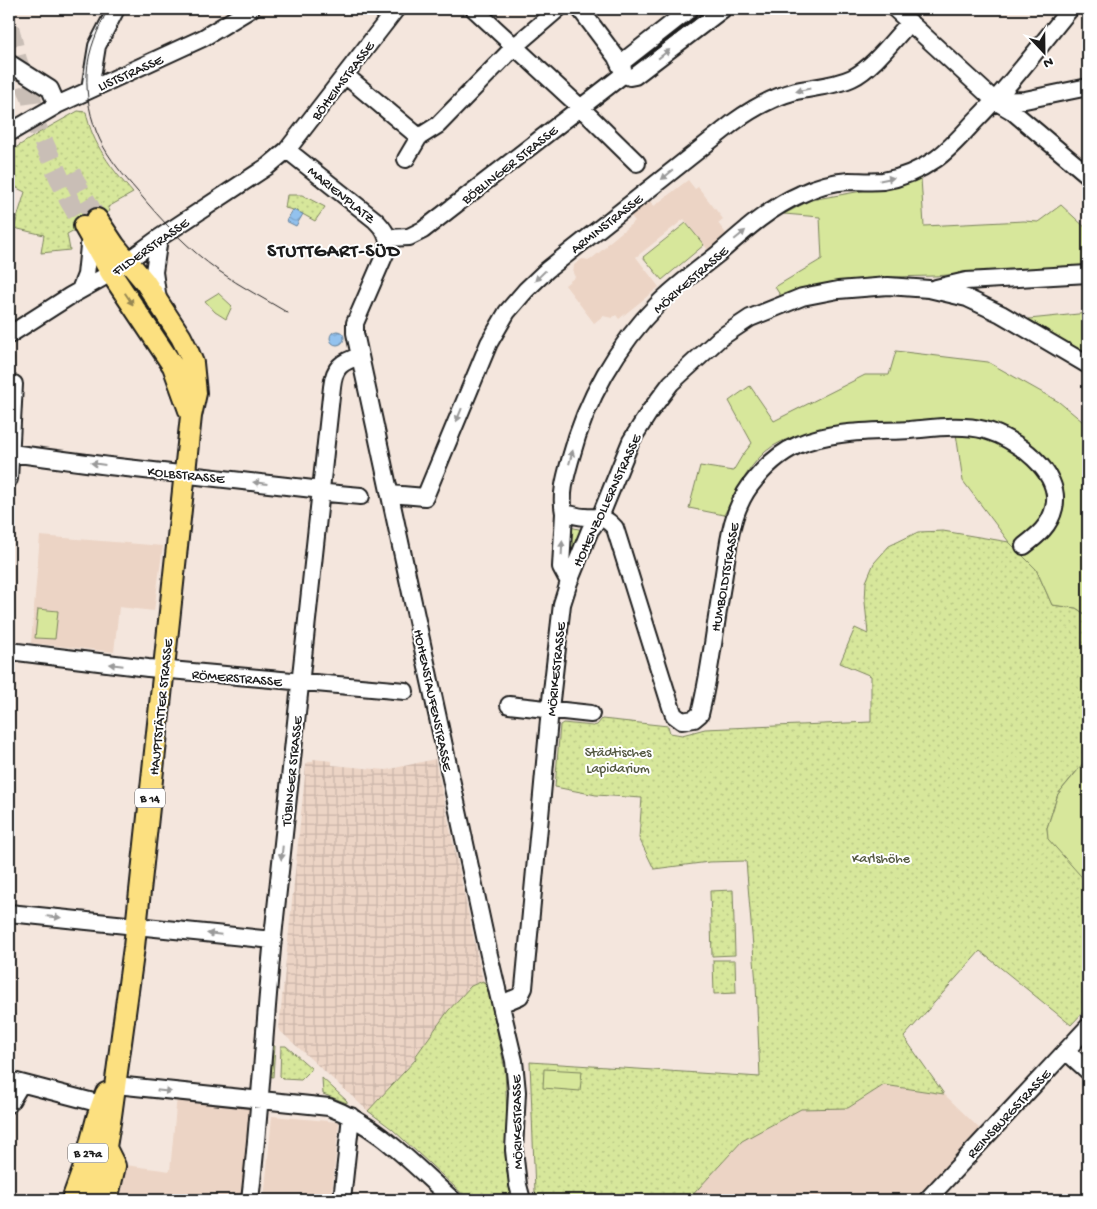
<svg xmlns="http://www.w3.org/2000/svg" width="1097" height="1209" font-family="'Gochi Hand',sans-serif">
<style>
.built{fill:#ecd4c5}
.industrial{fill:url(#industrial-grid)}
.grass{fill:url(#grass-dots);stroke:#7a825c}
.garden{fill:#d7e79b;stroke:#7a825c}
.water{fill:url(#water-waves);stroke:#63809a}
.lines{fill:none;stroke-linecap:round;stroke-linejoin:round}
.major-tunnel{stroke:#c9beb6;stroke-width:20;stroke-dasharray:20 10;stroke-linecap:butt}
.minor-casing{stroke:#1c1c1c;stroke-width:20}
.major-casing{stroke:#1c1c1c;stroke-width:24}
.minor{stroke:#fff;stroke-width:16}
.major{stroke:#fce080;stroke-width:20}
.tram{stroke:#1c1c1c;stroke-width:1}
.oneway{fill:#999}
.oneway2{fill:#978853}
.labels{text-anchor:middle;stroke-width:4;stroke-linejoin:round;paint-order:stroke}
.shield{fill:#fff;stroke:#606060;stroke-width:1}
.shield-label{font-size:12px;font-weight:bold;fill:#1c1c1c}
.street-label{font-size:14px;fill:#1c1c1c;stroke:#fff}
.park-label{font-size:14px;fill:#545942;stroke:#fff}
.district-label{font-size:19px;font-weight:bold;letter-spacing:1px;fill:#1c1c1c;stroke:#fff}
</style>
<defs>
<pattern id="industrial-grid" width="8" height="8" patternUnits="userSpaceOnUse" patternTransform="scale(1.25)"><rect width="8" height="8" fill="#ecd4c5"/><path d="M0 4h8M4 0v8" fill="none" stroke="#cab5a9"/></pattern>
<pattern id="grass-dots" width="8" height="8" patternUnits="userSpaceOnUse" patternTransform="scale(1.25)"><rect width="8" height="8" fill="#d7e79b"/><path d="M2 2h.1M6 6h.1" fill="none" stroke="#b8c685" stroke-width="1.8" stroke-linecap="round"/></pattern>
<pattern id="water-waves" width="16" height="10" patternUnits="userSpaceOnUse" patternTransform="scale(1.25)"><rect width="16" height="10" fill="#93c2ee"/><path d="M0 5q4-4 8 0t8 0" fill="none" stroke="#7ea6cc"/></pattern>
</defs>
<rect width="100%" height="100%" fill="#f4e6dd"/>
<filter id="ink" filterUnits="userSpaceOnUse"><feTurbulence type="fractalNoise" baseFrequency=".02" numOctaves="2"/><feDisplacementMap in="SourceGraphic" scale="10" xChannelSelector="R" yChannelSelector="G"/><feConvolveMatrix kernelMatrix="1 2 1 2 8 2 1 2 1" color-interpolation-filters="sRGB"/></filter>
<g filter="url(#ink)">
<path class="built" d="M 688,180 L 695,189 L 698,187 L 723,219 L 718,223 L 727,235 L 708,250 L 684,219 L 636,257 L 659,287 L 619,319 L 616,315 L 612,318 L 603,316 L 594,323 L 565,285 L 575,277 L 573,273 L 574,265 L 582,259 L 590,260 L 607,246 L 607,244 L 635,221 L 630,215 L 649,200 L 654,206 Z
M 40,536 L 163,546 L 154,611 L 119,607 L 114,652 L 31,643 Z
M 884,1085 L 944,1094 L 990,1139 L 932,1200 L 688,1200 L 742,1141 L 801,1109 L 848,1108 Z
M 177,1096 L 253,1104 L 242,1200 L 109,1200 L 118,1164 L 170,1171 Z
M 272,1116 L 339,1122 L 331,1200 L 264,1200 Z"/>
<path class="industrial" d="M 313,759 L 332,761 L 332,765 L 386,770 L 435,759 L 483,981 L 471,986 L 448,1011 L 415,1057 L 416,1058 L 368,1111 L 280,1031 L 279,1028 L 306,765 L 308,762 L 313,762 Z"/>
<path class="grass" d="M 78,111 L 86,112 C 92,144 112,169 133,193 L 108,207 L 110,211 L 67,234 L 70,250 L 41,253 L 44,235 L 14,228 L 25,192 L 9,184 L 9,152 L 42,131 Z
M 287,195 L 302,195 L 325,207 L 315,221 L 297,211 L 285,208 Z
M 10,352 L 14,358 L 9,404 L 9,353 Z
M 570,527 L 583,530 L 570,560 L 568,559 Z
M 943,531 L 1009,542 L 1036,569 L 1052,605 L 1076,608 L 1088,616 L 1088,757 L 1058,794 L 1047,828 L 1049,840 L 1088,881 L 1088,1007 L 1071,1025 L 980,951 L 904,1037 L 944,1094 L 884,1085 L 848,1108 L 801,1109 L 742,1141 L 688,1200 L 539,1200 L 535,1192 L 530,1062 L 760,1077 L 756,984 L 746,861 L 709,862 L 654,869 L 639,838 L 642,798 L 596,795 L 555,787 L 560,725 L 563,723 L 593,726 L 597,725 L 602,719 L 668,726 L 670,733 L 682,735 L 705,729 L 871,722 L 871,676 L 840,663 L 855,628 L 868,634 L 865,602 L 866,582 L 874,563 L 889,546 L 918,532 Z
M 733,890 L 735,955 L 712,956 L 710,891 Z
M 713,960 L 735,960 L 736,993 L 714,994 Z
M 483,981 L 489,991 L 505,1070 L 507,1115 L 505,1155 L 507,1173 L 513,1200 L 469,1200 L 392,1129 L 368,1111 L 416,1059 L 415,1057 L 448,1011 L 471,986 Z
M 270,1045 L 275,1046 L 273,1077 L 268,1076 Z
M 281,1046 L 286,1046 L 311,1068 L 311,1070 L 301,1080 L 283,1079 L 280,1076 Z
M 322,1078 L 347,1101 L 347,1103 L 323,1094 Z"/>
<path class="garden" d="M 921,178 L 924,226 L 1024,221 L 1038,222 L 1061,205 L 1088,230 L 1088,265 L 934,276 L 889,277 L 825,284 L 782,298 L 775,287 L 822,259 L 820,217 L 784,214 L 811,200 L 879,188 Z
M 686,223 L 704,245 L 662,280 L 643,257 Z
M 218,293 L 232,306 L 226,319 L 215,312 L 205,301 Z
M 1088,313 L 1088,355 L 1029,319 Z
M 896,351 L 988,362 L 1059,402 L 1088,426 L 1088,616 L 1076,608 L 1052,605 L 1036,569 L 1009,542 L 963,481 L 954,420 C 906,422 801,420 765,452 C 746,469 736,493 724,515 L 689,508 L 700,466 L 733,471 L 742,456 L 752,443 L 729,401 L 750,386 L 774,421 L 865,375 L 889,375 Z
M 38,609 L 58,611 L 55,639 L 35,638 Z
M 1088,758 L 1088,884 L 1048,839 L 1047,828 L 1058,794 Z
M 544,1069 L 582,1071 L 580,1091 L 543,1088 Z"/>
<path class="water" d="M 293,210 L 303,214 L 296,226 L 286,221 Z
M330 338a7 7 0 1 1 14 0a7 7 0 1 1-14 0Z"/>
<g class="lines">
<path class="major-tunnel" d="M 9,27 L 17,60 L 32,101 L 35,123 L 69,200 L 84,226
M 71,173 L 81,193 L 97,219"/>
<g class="minor-casing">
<path id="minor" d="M 474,9 L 581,108 L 637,163
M 580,9 L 616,57 L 624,74
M 895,9 L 995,101 L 1012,111 L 1088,175
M 9,63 L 50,89 L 57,105
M 624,74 L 630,77 L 635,76 L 723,9
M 624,74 L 622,66 L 625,60 L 690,9
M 345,75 L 419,137
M 90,89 L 97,46 L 116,9
M 995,101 L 1025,100 L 1088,87
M 9,133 L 57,105 L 203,38 L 251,9
M 287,150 L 375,220 C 383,228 389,235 388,247 L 355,323 L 355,333 L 489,955 L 514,1061 L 517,1092 L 514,1150 L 518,1185 L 522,1200
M 406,159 L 419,137 L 438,125 L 515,46 L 558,9
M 388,238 L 409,237 L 423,230 L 624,74
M 936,288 L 966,281 L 1088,274
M 80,290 L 86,275 L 90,236
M 158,300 L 154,272 L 159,238
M 9,335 L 70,296 L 111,273 L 159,238 L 268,166 L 287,150 L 396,9
M 11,453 L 109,466 L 322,490 L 327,493 L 361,496
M 9,479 L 14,384
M 390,494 L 425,497 L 489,343 L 507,312 L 526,290 L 547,270 L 734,122 C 753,108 773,97 796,91 C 814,87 835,86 852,78 C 873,68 894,39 910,22
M 564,513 C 571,514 578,517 585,517 C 601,518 604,516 615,528 L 671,707 L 674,715 L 682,721 L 694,719 L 700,714 C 711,670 715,624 723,580 C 728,549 730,513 750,486 C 762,470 779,453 798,445 C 833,430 873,432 910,430 C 934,428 961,424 985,430 C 1015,438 1063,472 1054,508 C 1050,526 1037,536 1024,546
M 569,582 L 561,567 L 564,513 C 560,494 566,475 571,457 C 586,400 617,345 659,303 C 677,285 698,270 718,254 C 744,231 769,208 801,194 C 815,187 833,182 849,181 C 860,181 872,182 883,181 C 901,178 920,170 936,159 C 950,149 962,135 974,122 C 1009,87 1039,47 1070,9
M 9,651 L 148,668 L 405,691
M 509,705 L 591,714
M 9,913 L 273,940
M 501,1004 L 520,996 L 524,988 L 550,709 L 562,604 L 569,582 L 590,530 L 600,517 L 631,441 L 650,411 L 671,383 L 720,338 L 750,318 L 802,297 L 838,290 L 888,286 L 929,289 L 967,298 L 1001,314 L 1088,365
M 1066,1051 L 1088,1071
M 9,1080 L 101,1104
M 116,1085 L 329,1107 C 378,1125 414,1166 453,1200
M 9,1104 L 21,1084
M 250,1200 C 261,1106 265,1012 275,918 C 295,741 314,564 332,387 C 334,367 341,362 360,356
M 342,1200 L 351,1116
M 927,1200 L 1088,1027"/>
</g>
<g class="major-casing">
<path id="major" d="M 84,226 L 111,273 L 173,366 L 190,413
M 106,1148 L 115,1166 L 107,1200
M 72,1200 L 84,1167 L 97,1118 L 106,1093
M 90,1200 L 106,1147 L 111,1116 L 134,947 L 191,416 L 196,393 L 193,363 L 188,351 L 181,337 L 145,282 L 115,246 L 97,219"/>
</g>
<use href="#minor" class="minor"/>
<use href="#major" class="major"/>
<path class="tram" d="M 108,9 C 98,29 88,50 87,73 C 86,96 90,119 100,140 C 109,159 124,176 138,192 C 162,221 188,249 219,271 C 241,287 265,299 288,313
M 643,60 L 709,9"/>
</g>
<defs><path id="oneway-solid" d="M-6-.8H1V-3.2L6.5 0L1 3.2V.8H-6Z" transform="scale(1.25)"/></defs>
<g class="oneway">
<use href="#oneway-solid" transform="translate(664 54) rotate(-38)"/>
<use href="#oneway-solid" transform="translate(803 90) rotate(168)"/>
<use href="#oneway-solid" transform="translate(667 175) rotate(141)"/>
<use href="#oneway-solid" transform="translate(887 179) rotate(-11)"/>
<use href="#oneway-solid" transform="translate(740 235) rotate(-40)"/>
<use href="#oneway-solid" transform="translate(540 276) rotate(136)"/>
<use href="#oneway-solid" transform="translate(459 415) rotate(112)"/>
<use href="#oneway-solid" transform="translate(571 457) rotate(-75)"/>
<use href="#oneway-solid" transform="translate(98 464) rotate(-172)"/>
<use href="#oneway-solid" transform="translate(260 483) rotate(-173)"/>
<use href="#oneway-solid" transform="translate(562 548) rotate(-87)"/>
<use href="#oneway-solid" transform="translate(116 665) rotate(-174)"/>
<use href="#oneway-solid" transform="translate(282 853) rotate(96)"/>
<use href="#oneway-solid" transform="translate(54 917) rotate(6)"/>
<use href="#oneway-solid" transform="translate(214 934) rotate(-174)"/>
<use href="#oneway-solid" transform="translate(164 1091) rotate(6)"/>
</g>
<use class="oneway2" href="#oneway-solid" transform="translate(129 299) rotate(56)"/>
</g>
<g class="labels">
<g class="shield">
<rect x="135" y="788.5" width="30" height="19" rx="4"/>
<rect x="68" y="1143.5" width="40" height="19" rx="4"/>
</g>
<g class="shield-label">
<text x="150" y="802">B 14</text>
<text x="88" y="1157">B 27a</text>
</g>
<g class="street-label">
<text transform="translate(130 72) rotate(-24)" y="5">LISTSTRASSE</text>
<text transform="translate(342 80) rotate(-53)" y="5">BÖHEIMSTRASSE</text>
<text transform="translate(509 164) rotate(-38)" y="5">BÖBLINGER STRASSE</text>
<text transform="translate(342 194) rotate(39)" y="5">MARIENPLATZ</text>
<text transform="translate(606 223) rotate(-38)" y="5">ARMINSTRASSE</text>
<text transform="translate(150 246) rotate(-35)" y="5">FILDERSTRASSE</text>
<text transform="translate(690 279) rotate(-41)" y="5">MÖRIKESTRASSE</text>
<text transform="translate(186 474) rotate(6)" y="5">KOLBSTRASSE</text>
<text transform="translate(606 500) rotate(-65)" y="5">HOHENZOLLERNSTRASSE</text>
<text transform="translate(724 577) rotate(-80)" y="5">HUMBOLDTSTRASSE</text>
<text transform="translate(555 669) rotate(-84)" y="5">MÖRIKESTRASSE</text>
<text transform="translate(237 677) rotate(5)" y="5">RÖMERSTRASSE</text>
<text transform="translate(434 700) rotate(78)" y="5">HOHENSTAUFENSTRASSE</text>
<text transform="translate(160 707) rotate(-84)" y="5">HAUPTSTÄTTER STRASSE</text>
<text transform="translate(291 771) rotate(-84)" y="5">TÜBINGER STRASSE</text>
<text transform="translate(1008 1113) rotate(-47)" y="5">REINSBURGSTRASSE</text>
<text transform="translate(516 1122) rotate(-91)" y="5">MÖRIKESTRASSE</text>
</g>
<g class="park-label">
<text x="618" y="756">Städtisches<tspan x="618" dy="16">Lapidarium</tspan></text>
<text x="881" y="862">Karlshöhe</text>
</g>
<g class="district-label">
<text x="334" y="256">STUTTGART-SÜD</text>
</g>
</g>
<rect width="1097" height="1209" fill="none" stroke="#fff" stroke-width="30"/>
<rect x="15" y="15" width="1067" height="1179" fill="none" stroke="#1c1c1c" stroke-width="2" filter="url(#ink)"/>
<g transform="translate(1044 52) rotate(158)" stroke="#ffffff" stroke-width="4" paint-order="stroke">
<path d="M0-4L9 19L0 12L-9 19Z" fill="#1c1c1c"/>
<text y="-8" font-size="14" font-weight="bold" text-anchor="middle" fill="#1c1c1c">N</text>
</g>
</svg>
